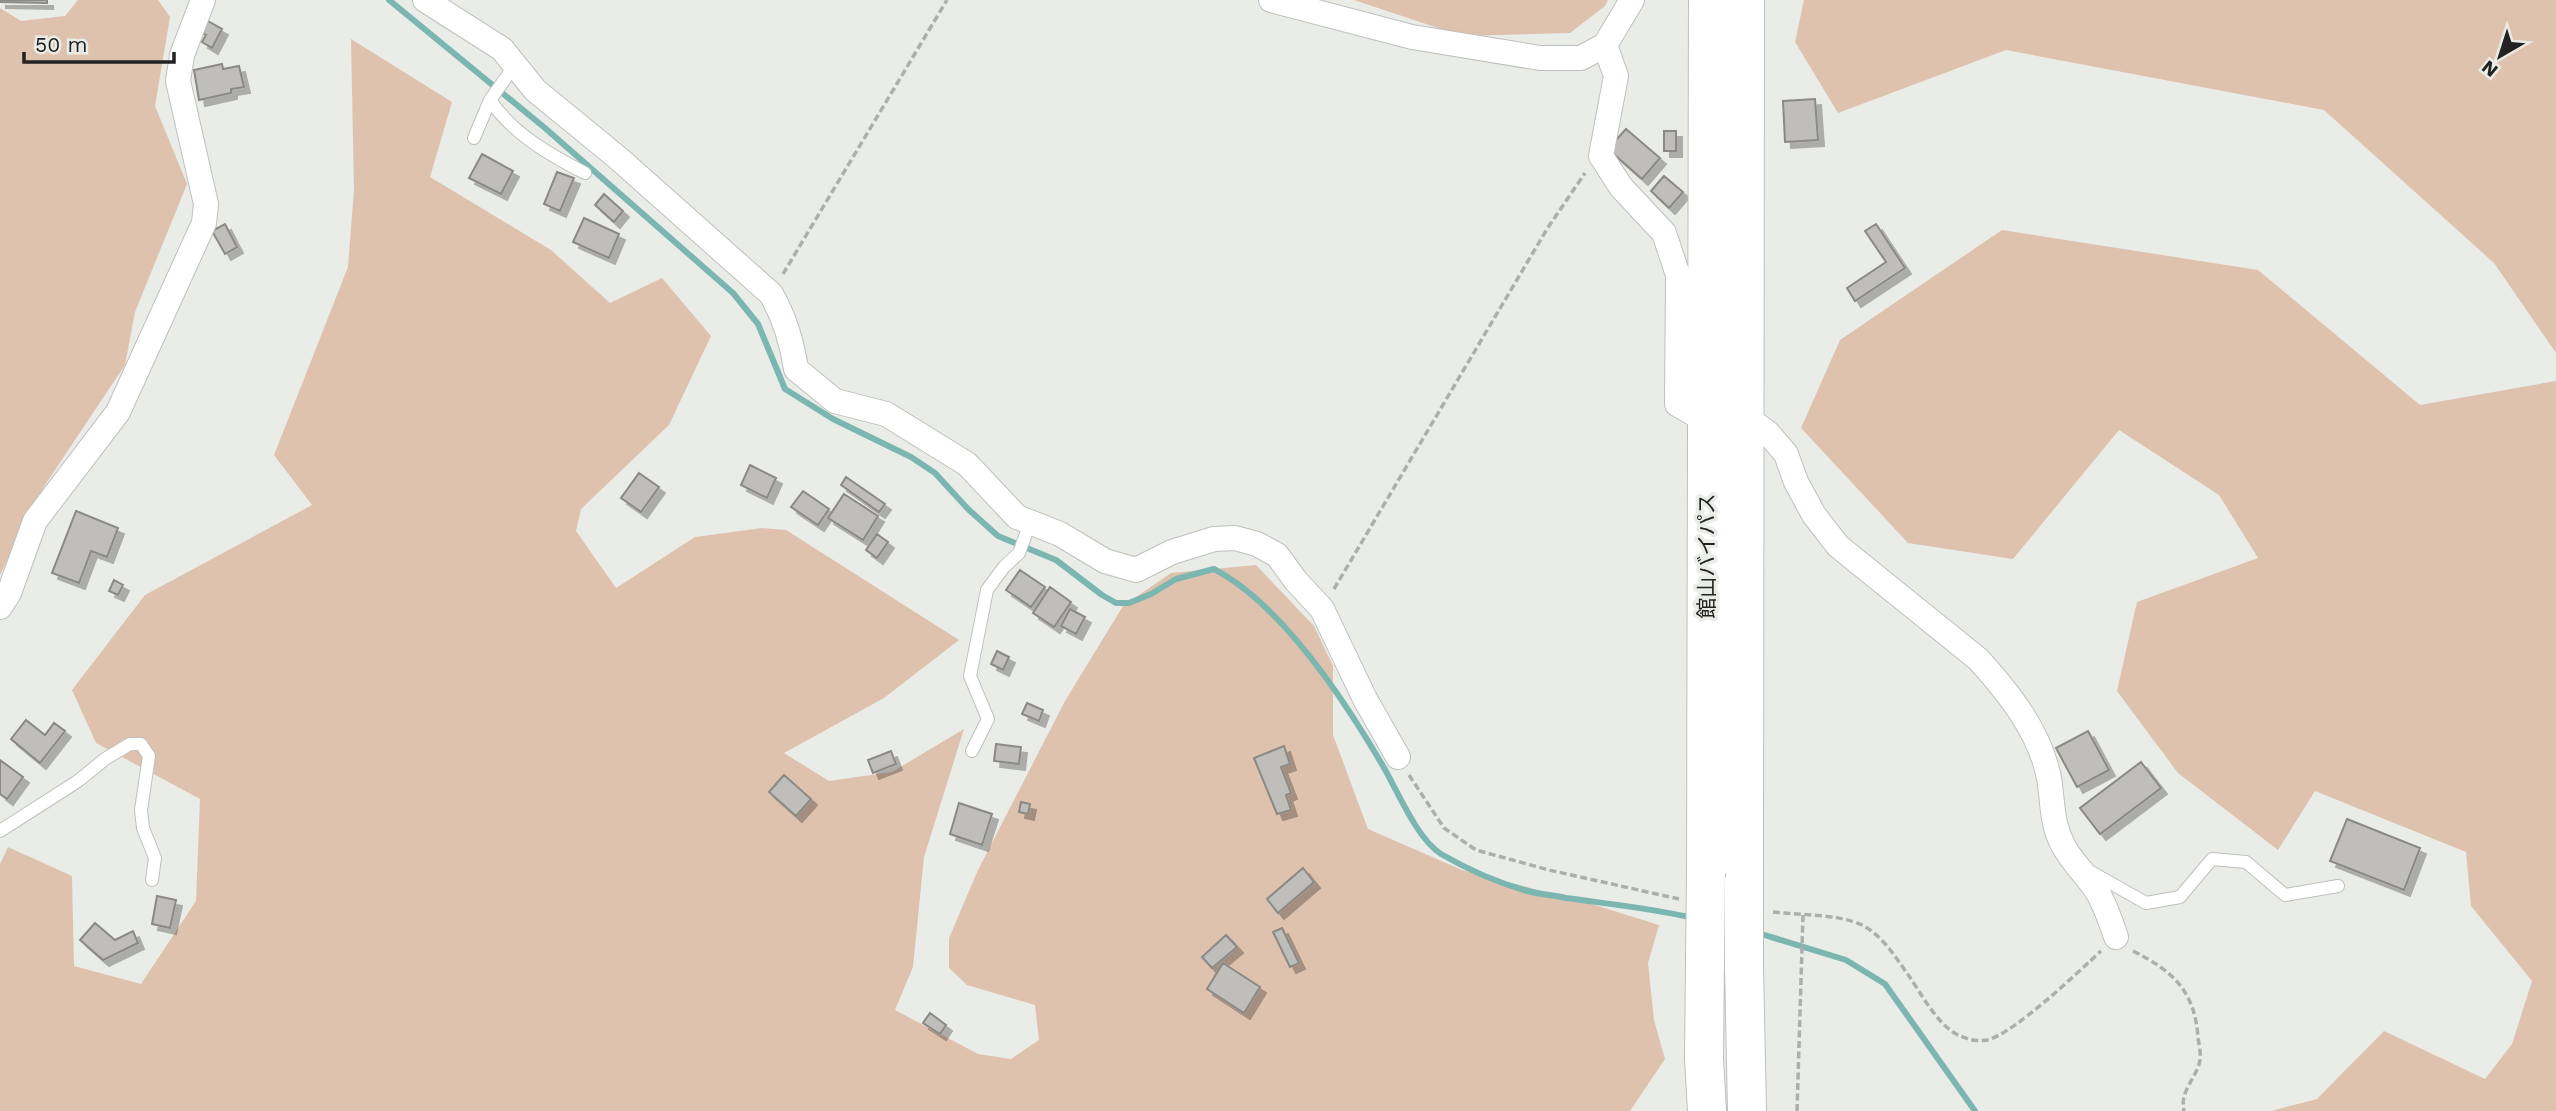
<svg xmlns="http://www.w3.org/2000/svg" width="2556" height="1111" font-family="'Work Sans','Noto Sans JP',sans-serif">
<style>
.green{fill:#dfc2ad}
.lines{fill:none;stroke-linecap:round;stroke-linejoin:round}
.stream{stroke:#7bb6b1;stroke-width:6}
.building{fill:#bfbebb;stroke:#8a8986;stroke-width:2;filter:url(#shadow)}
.service-casing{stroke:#bfc0bd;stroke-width:14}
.minor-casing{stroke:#bfc0bd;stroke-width:26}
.trunk-casing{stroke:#bfc0bd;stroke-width:40}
.path{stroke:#adafac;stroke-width:3.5;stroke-dasharray:7 3.5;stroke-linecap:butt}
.service{stroke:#fff;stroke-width:12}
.minor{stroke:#fff;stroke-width:24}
.trunk{stroke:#fff;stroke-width:38}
.trunk-bridge-casing{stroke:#bfc0bd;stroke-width:40;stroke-linecap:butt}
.trunk-bridge{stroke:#fff;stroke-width:38}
.labels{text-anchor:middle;stroke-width:7;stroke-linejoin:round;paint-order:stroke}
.street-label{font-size:21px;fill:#222221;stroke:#eaece8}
</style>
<defs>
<filter id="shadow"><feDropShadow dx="6" dy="6" stdDeviation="0" flood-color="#0004"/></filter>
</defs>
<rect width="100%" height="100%" fill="#eaece8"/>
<path class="green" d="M 78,0 L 158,0 L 170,17 L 155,106 L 187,184 L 135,312 L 125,365 L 45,485 L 0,575 L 0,8 L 21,21 L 65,16 Z
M 1354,0 L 1608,0 L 1605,6 L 1570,33 L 1462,36 Z
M 1804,0 L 2556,0 L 2556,353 L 2494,263 L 2324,110 L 2006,50 L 1838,113 L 1795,42 Z
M 351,39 L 452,102 L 430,177 L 551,250 L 610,303 L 662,278 L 711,336 L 669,425 L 581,509 L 576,531 L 616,588 L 695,537 L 762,528 L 786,530 L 959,640 L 884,698 L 784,753 L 829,781 L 892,772 L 964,729 L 924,857 L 913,967 L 895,1010 L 978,1054 L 1011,1059 L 1039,1040 L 1035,1005 L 967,985 L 949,968 L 949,938 L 978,870 L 1065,701 L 1123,606 L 1171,573 L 1256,565 L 1314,626 L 1333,666 L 1333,735 L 1368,829 L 1462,870 L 1595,905 L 1659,925 L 1648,963 L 1654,1020 L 1665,1059 L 1630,1111 L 0,1111 L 0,864 L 8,847 L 72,876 L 74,966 L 141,984 L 196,901 L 200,799 L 96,743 L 72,690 L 145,595 L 312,505 L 274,455 L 348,267 L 354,190 Z
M 2002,230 L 2258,270 L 2420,405 L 2556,381 L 2556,1111 L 2271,1111 L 2317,1099 L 2384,1031 L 2485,1079 L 2512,1044 L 2532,981 L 2471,906 L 2466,852 L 2315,791 L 2278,850 L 2178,773 L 2117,691 L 2137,602 L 2258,558 L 2219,495 L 2119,430 L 2013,559 L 1908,543 L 1801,428 L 1840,340 Z"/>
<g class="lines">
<path class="stream" d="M 389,0 L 545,128 L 733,293 L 758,324 L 785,389 L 833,419 L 911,457 L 935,473 L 968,509 L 998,536 L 1056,560 L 1102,595 L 1116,603 L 1129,603 L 1151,594 L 1176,579 L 1214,569 C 1281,604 1345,701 1383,766 C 1397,790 1417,839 1441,854 C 1467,869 1496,882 1524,890 C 1537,894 1552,895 1566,898 C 1608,904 1651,908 1693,918
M 1758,933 L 1846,960 L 1885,984 L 1975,1111"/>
</g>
<path class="building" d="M 0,0 L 47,0 L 47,3 L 0,2 Z
M 206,20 L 222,29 L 212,48 L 202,42 L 206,35 L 200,32 Z
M 222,64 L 223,69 L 239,66 L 244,87 L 231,89 L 231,93 L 199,100 L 194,70 Z
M 1815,99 L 1818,140 L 1785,142 L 1783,101 Z
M 1626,129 L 1660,158 L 1642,179 L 1608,149 Z
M 1664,131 L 1676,131 L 1676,151 L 1664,151 Z
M 482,154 L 513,171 L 501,194 L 469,178 Z
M 557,172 L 574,178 L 560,211 L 544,204 Z
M 1664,176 L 1683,192 L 1669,208 L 1651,191 Z
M 604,194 L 623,211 L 614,222 L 595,205 Z
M 584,218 L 619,234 L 609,258 L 573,242 Z
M 225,224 L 237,247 L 225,254 L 212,231 Z
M 1876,224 L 1905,268 L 1855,301 L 1847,288 L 1886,262 L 1865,231 Z
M 750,465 L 776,478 L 767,498 L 741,485 Z
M 639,473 L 659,487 L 641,512 L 621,498 Z
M 846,477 L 885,504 L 879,512 L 841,485 Z
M 803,491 L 829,509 L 818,525 L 791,507 Z
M 844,494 L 878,516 L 863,540 L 828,518 Z
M 76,511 L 118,528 L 107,557 L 91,551 L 79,583 L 52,573 Z
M 877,534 L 888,542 L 877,558 L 866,550 Z
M 1020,570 L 1045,587 L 1031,607 L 1006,590 Z
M 114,580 L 123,585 L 118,595 L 109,591 Z
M 1050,587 L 1071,602 L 1054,627 L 1033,613 Z
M 1070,609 L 1085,617 L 1076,634 L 1061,626 Z
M 997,651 L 1009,657 L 1003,670 L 991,664 Z
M 1027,703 L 1043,710 L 1039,721 L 1022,714 Z
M 26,720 L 45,735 L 54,723 L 65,731 L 40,763 L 11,739 Z
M 2088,731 L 2109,770 L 2077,787 L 2056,748 Z
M 996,744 L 1021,747 L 1019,764 L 994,761 Z
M 1284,746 L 1290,764 L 1281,767 L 1291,793 L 1286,795 L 1291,810 L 1277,814 L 1254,758 Z
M 891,751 L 896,764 L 873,773 L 868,760 Z
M 0,760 L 23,777 L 7,799 L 0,794 Z
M 2141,762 L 2161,788 L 2100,834 L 2080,808 Z
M 784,775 L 811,799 L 796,816 L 769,792 Z
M 1021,802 L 1030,804 L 1028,814 L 1019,812 Z
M 959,803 L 992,814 L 982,845 L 950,834 Z
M 2347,819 L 2420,848 L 2404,890 L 2330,861 Z
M 1303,868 L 1314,882 L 1278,913 L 1267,899 Z
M 157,896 L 176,900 L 170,928 L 152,924 Z
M 95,923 L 115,940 L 133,931 L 138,943 L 103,960 L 80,940 Z
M 1282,928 L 1299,963 L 1290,967 L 1273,932 Z
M 1226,935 L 1237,947 L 1212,968 L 1202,957 Z
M 1223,963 L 1260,987 L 1244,1013 L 1207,989 Z
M 930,1013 L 946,1025 L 940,1034 L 923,1023 Z"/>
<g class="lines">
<g class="service-casing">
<path id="service" d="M 515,65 L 490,100 C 513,134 550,155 585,173
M 474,138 L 490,100
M 972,751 L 988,719 L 970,676 L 987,590 L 1004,567 L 1019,553 L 1026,534 L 1034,523
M 0,831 L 78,781 L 105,759 L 130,744 L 141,744 L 149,756 L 141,810 L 143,828 L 155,858 L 152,880
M 2091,872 L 2146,903 L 2180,897 L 2212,859 L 2246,862 L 2285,895 L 2338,886"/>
</g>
<g class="minor-casing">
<path id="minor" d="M 425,0 L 502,49 L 535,90 L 618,158 L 771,294 C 785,318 792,342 796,369 L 835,401 L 886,414 L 967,464 L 1017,517 L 1060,534 L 1105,561 L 1136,570 L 1172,552 L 1214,539 L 1235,538 L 1257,544 L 1277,555 L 1296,581 L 1322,609 L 1365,699 L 1398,757
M 1271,0 L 1412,37 L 1540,58 L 1581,58 L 1605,45 L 1632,0
M 1605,45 L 1616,76 L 1601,156 L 1621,187 L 1664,233 L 1678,275 L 1677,404 L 1708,422 L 1757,425 L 1768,433 L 1786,454 L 1796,482 L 1814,515 L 1838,546 L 1978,659 C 2009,693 2040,732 2049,778 C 2053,801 2051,823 2063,845 C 2072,863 2088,876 2098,893 C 2106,907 2111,922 2116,937
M 0,607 L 9,593 L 35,521 L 118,412 L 204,223 L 206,204 L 178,81 L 182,55 L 203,0"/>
</g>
<g class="trunk-casing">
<path id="trunk" d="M 1706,873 L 1708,0
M 1744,881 L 1745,0
M 1705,962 L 1704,1059 L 1707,1111
M 1744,966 L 1747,1111"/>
</g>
<path class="path" d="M 783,274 L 947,0
M 1334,589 L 1547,229 L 1585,173
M 1409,775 L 1444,828 L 1476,850 L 1549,870 L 1679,899
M 1773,912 C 1799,915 1839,914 1862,925 C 1883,936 1896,958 1909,976 C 1922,995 1936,1022 1956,1034 C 1966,1039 1976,1042 1987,1040 C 2015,1033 2077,973 2101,951
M 2133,951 C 2173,971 2195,991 2198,1038 C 2199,1044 2201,1053 2200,1060 C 2197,1078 2179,1091 2184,1111
M 1797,1111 L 1803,915"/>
<use href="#service" class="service"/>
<use href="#minor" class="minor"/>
<use href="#trunk" class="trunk"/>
<g class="trunk-bridge-casing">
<path id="trunk-bridge" d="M 1744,881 L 1744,966
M 1705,962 L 1706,873"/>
</g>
<use href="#trunk-bridge" class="trunk-bridge"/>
</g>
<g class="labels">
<g class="street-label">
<text transform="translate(1707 556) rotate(-90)" y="7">館山バイパス</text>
</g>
</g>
<g transform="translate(2500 56) rotate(219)" stroke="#eaece8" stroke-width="5" paint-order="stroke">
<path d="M0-5L12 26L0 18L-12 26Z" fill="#222221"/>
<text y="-10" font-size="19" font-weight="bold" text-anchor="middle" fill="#222221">N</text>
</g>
<path d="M24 52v10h150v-10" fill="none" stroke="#222221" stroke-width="3.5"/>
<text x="35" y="52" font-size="21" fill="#222221" stroke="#eaece8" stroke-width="5" paint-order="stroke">50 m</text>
</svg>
